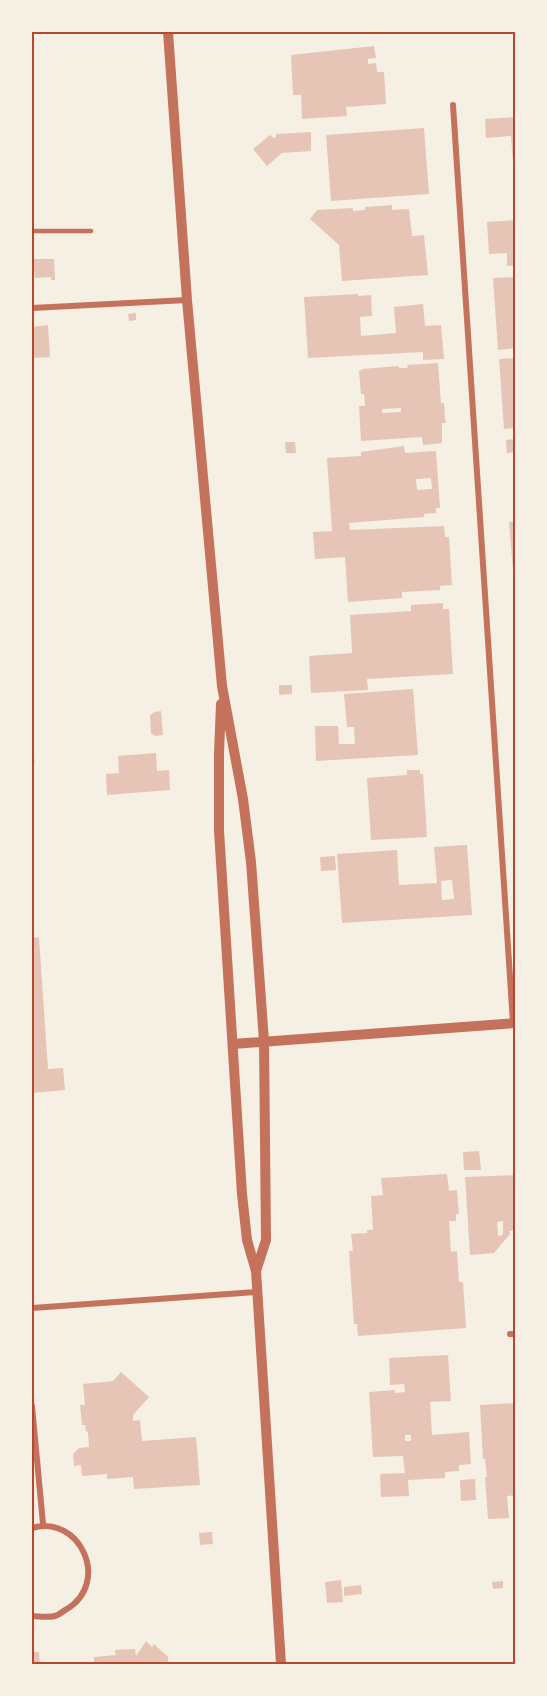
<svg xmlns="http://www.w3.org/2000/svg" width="547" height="1696" font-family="Signika,sans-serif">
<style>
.building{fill:#e6c5b7;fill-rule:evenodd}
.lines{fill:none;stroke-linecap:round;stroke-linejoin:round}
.service{stroke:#c5725c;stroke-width:4.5}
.minor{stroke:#c5725c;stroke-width:6}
.tertiary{stroke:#c5725c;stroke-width:10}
.neatline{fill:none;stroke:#b5482f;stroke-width:2}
</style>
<rect width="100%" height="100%" fill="#f6efe4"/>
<path class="building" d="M 374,46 L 376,58 L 368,59 L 368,64 L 376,63 L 377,72 L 384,72 L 386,104 L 346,107 L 347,116 L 302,119 L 301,95 L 293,95 L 291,55 Z
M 516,117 L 516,177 L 514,177 L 511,136 L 486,138 L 485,119 Z
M 424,128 L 429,194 L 331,201 L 326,135 Z
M 311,132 L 311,151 L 282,153 L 267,166 L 253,149 L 270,135 L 274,138 L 276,137 L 276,134 Z
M 392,205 L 392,210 L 409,209 L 412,236 L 424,235 L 428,275 L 342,281 L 339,245 L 310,219 L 317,210 L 353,208 L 353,211 L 365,210 L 365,207 Z
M 516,220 L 516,265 L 507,266 L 507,253 L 489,254 L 487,222 Z
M 33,259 L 54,259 L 55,280 L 51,280 L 51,277 L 35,278 Z
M 516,277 L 516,348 L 498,350 L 493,278 Z
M 358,294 L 358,296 L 371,295 L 372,316 L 360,317 L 361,336 L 396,333 L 394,307 L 423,304 L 425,326 L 441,325 L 444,359 L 423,360 L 423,352 L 308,358 L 304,297 Z
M 136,313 L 136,320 L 129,321 L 128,314 Z
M 48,325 L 50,357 L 32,358 L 32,327 Z
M 516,358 L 516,428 L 504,429 L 499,359 Z
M 438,363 L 441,403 L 444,403 L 445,419 L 446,423 L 442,423 L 442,443 L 423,445 L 422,437 L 361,441 L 359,406 L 365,406 L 364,394 L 361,394 L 359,371 L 362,370 L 362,369 L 399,366 L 399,368 L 408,368 L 407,365 ZM 401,408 L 401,412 L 382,413 L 382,409 Z
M 516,439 L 516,452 L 507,453 L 506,440 Z
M 285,442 L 295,442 L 296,453 L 286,453 Z
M 404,446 L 405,453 L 436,451 L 440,508 L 436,508 L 436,513 L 424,514 L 424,517 L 349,523 L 350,530 L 444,526 L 445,537 L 449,537 L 452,585 L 440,586 L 440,590 L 402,592 L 402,598 L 348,602 L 345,557 L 315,559 L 313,532 L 332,531 L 327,458 L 361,456 L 361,452 ZM 431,478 L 432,489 L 417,490 L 416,479 Z
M 516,521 L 516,584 L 514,584 L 509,522 Z
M 443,603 L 443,609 L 449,609 L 453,674 L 367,679 L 368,690 L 311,693 L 309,656 L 352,653 L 350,615 L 411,611 L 411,605 Z
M 279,685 L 292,685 L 292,694 L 279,695 Z
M 413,689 L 418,755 L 316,761 L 315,726 L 338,726 L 339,744 L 355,744 L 354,727 L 347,727 L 344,694 Z
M 161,711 L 163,735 L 155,736 L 151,733 L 150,715 L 155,712 Z
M 156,753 L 157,771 L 169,770 L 170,790 L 107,795 L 106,774 L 119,773 L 118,756 Z
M 32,754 L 35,761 L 32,770 Z
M 407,770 L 420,770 L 420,774 L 423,774 L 427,837 L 371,840 L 367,778 L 407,775 Z
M 464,845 L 467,845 L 472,915 L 342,923 L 337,854 L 397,850 L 399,885 L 437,883 L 434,847 ZM 452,880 L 454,899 L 442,900 L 441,881 Z
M 335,856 L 336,870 L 321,871 L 320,857 Z
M 39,937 L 48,1069 L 63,1068 L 65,1090 L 32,1093 L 32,938 Z
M 479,1151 L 481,1170 L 464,1170 L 463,1152 Z
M 447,1174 L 449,1191 L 457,1190 L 459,1214 L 456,1214 L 456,1221 L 449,1221 L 451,1252 L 457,1251 L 459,1282 L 463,1282 L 466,1328 L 358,1336 L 357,1324 L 354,1324 L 349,1251 L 353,1251 L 351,1234 L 367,1233 L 367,1230 L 373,1230 L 371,1196 L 383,1195 L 381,1178 Z
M 516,1175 L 516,1230 L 509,1231 L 510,1234 L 494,1253 L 470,1255 L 465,1177 ZM 503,1221 L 503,1235 L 498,1236 L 497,1222 Z
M 448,1355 L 451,1401 L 430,1402 L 432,1435 L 469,1432 L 471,1464 L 459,1465 L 459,1471 L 445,1472 L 445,1478 L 408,1480 L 409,1496 L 381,1497 L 380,1474 L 405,1473 L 404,1466 L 403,1456 L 373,1457 L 369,1392 L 395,1390 L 395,1393 L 405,1392 L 404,1384 L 390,1385 L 389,1358 ZM 405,1435 L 411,1435 L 411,1441 L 405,1441 Z
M 121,1372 L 149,1397 L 133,1415 L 133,1421 L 140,1420 L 142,1441 L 196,1437 L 200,1485 L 134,1489 L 133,1477 L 107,1479 L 107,1474 L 82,1476 L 81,1465 L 74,1466 L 73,1454 L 79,1448 L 89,1447 L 88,1432 L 86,1431 L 85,1425 L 82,1425 L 80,1405 L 85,1405 L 83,1384 L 113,1381 Z
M 516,1403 L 516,1495 L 507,1496 L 509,1518 L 488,1519 L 485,1477 L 487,1477 L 485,1459 L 483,1459 L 480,1405 Z
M 475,1479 L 476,1500 L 461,1501 L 460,1480 Z
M 212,1532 L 213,1544 L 200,1545 L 199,1533 Z
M 341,1580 L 343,1602 L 327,1603 L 325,1582 Z
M 503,1581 L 503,1588 L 493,1589 L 492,1582 Z
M 361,1585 L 362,1594 L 344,1596 L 344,1587 Z
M 146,1641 L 152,1647 L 154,1644 L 168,1657 L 168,1664 L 94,1664 L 94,1657 L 116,1655 L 115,1650 L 135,1649 L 136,1656 Z
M 32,1652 L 39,1652 L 40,1664 L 32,1664 Z"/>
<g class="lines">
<path class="service" d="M 32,231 L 91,231"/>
<path class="minor" d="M 453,105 L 513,1023
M 32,308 L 187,300
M 32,1308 L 257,1292
M 510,1334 L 516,1334
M 32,1406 L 43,1524
M 32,1528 C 80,1514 111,1582 67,1609 C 63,1611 59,1615 55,1616 C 48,1618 38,1616 32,1616"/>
<path class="tertiary" d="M 168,32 L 187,300 L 222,686 L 243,799 L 251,862 L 264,1041 L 266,1240 L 256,1271
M 221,704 L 219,753 L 219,831 L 242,1194 L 247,1240 L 256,1271 L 281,1664
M 233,1044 L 516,1023"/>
</g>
<rect width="547" height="1696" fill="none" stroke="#f6efe4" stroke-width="66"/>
<rect x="33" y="33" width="481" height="1630" class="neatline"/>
</svg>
